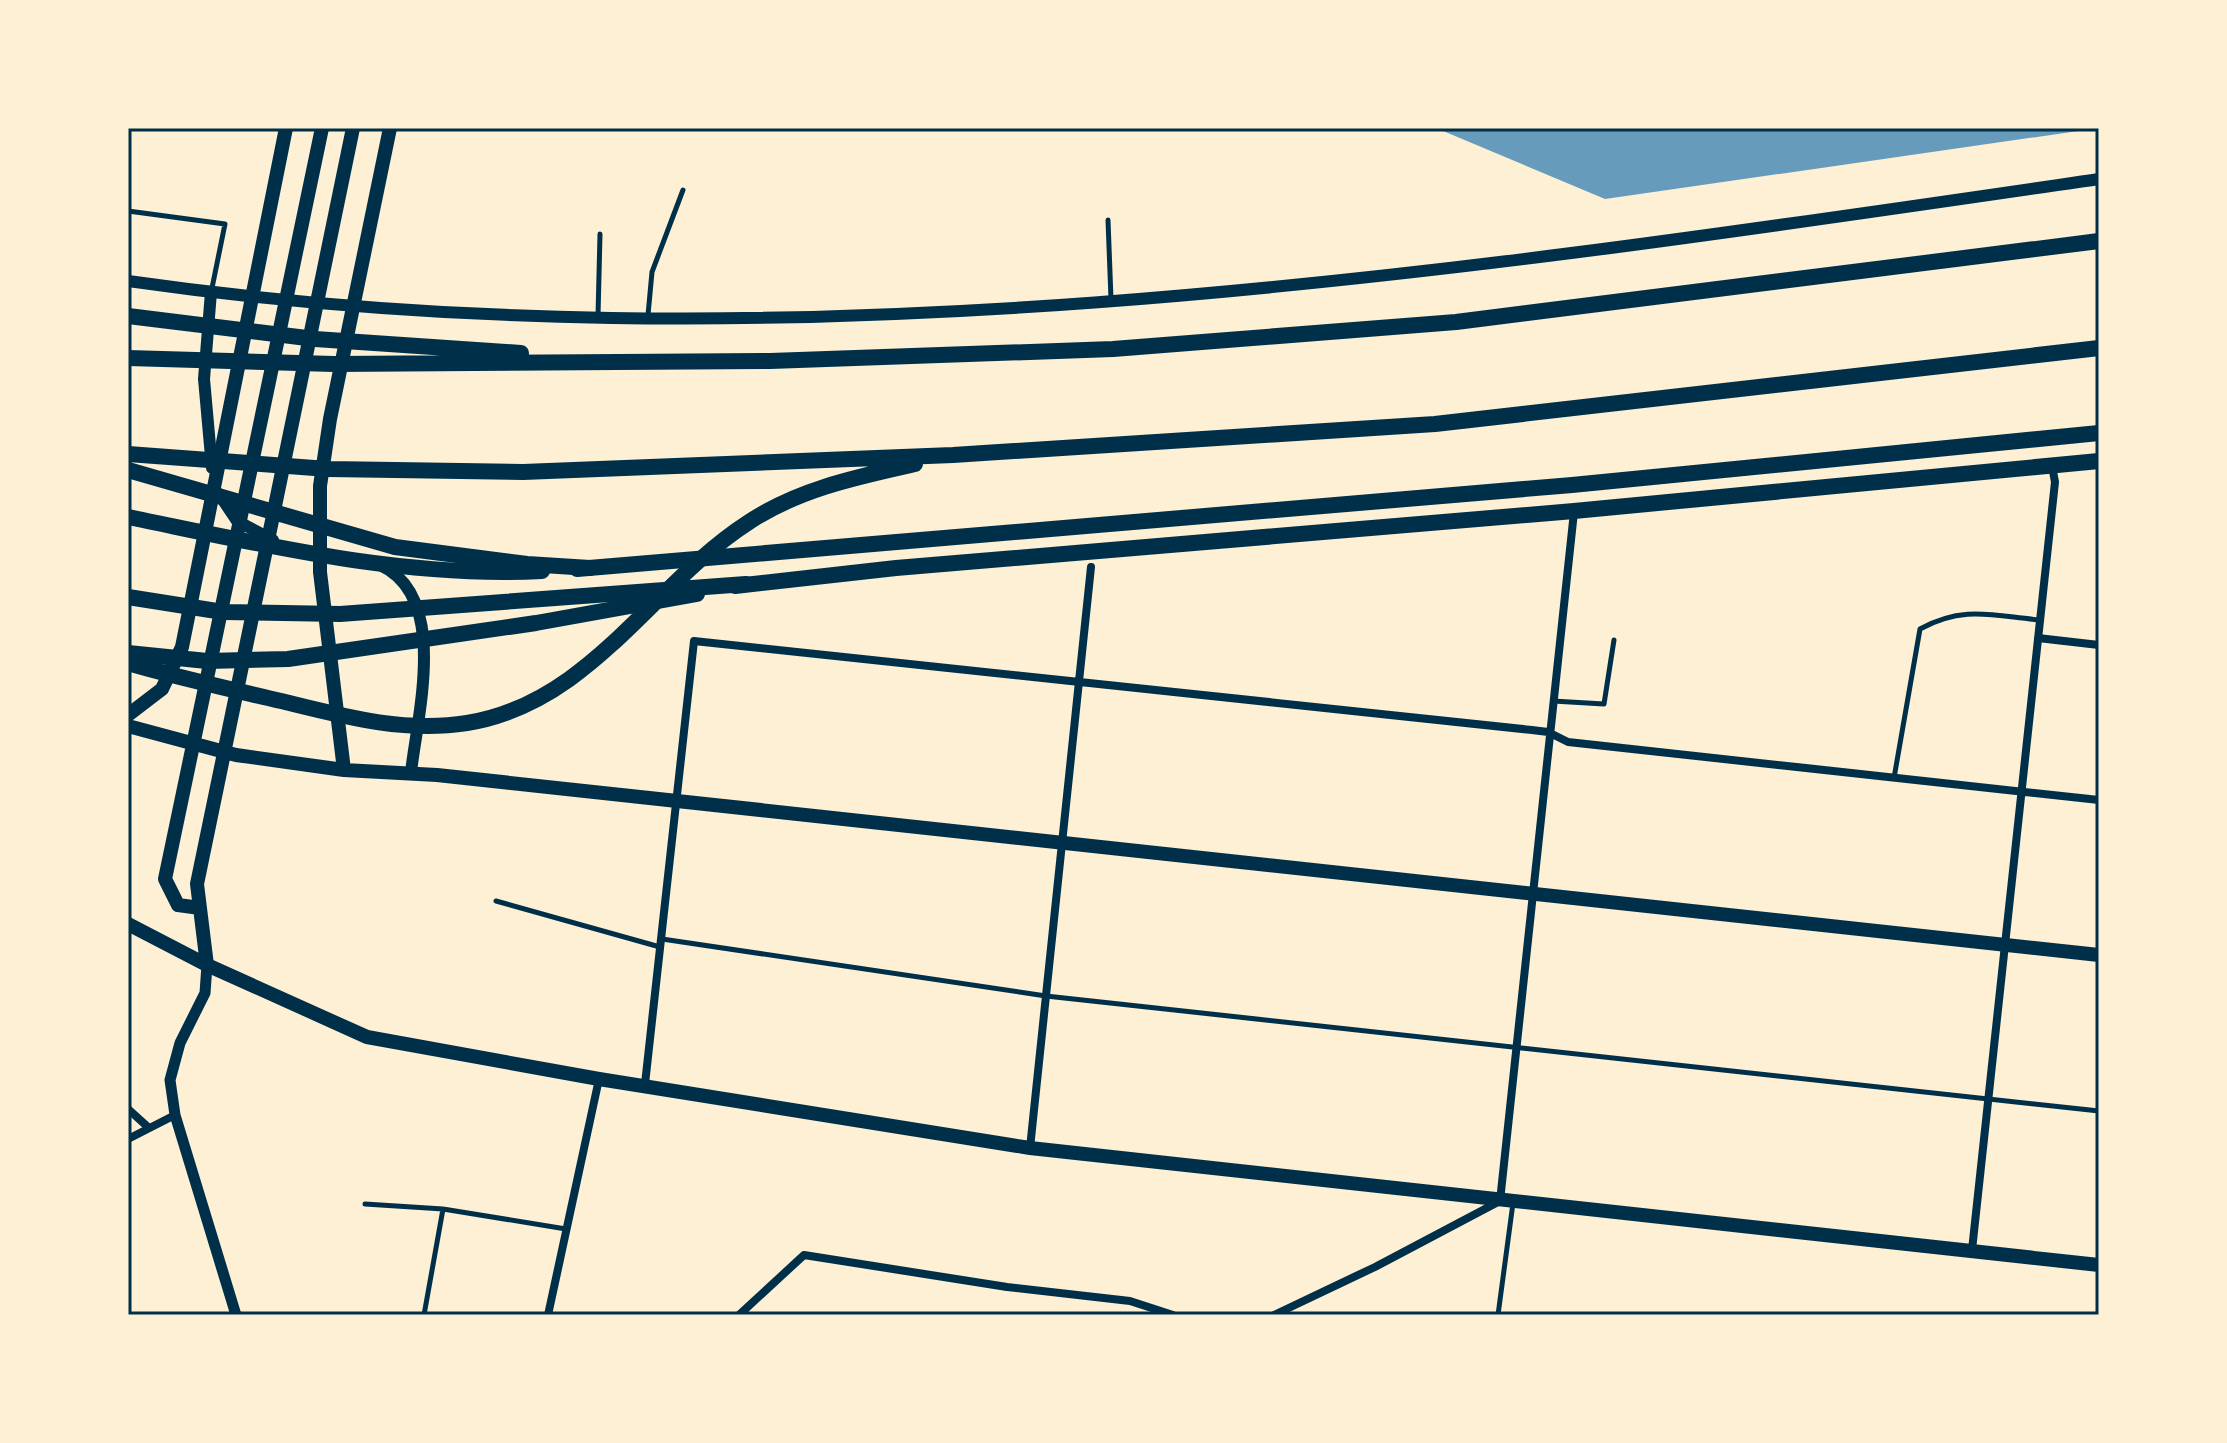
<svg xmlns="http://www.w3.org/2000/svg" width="2227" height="1443" font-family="Arial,sans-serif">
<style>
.water{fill:#669bbc}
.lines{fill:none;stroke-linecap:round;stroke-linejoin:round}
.service{stroke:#003049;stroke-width:5}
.minor{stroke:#003049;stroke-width:8}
.tertiary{stroke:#003049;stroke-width:11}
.secondary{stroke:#003049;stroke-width:12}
.primary{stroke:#003049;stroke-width:14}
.trunk{stroke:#003049;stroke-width:16}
.motorway{stroke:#003049;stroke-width:16}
.neatline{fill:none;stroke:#003049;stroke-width:3}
</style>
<rect width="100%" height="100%" fill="#fdf0d5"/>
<path class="water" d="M 1436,128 L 2099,128 L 1605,199 Z"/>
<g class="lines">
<path class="service" d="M 128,211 L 225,224 L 212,288
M 1108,220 L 1111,299
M 648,315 L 652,272 L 683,190
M 598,316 L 600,234
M 1553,701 L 1604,704 L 1614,640
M 1894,778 L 1920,629 C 1964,605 1993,616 2040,620
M 496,901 L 660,947
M 662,939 L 1046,996 L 2099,1111
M 365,1204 L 443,1209 L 566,1229
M 424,1315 L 443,1209
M 1498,1315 L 1513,1203"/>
<path class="minor" d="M 2038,638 L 2099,645
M 645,1084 L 694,641 L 1532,730 L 1548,732 L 1568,742 L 2099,800
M 128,1109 L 149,1128
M 128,1139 L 175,1115
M 1030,1148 L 1091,567
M 1972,1250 L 2055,482 L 2052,466
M 548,1315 L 599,1079
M 739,1315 L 804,1255 L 1007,1287 L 1130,1301 L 1173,1315
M 1274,1315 L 1375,1267 L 1500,1201 L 1574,512"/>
<path class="tertiary" d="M 207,965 L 205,993 L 180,1043 L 170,1080 L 175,1115 L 236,1315"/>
<path class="secondary" d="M 128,281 C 785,375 1448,274 2099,179
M 211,292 L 204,379 L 212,468
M 219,494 L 237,521 L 273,540
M 380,565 C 449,596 418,712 411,772"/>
<path class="primary" d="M 128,715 L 162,689 L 182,647 L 286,128
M 128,726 L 236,755 L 344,770 L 437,775 L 2099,955
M 344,770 L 320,572 L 320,486 L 330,419 L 390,128
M 200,908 L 178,905 L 165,879 L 322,128
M 128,924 L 207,965 L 367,1037 L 599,1079 L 1030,1148 L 2099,1265
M 207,965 L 197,884 L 353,128"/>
<path class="trunk" d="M 128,517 C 265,545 401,578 542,571
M 577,569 L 1572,485 L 2099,433
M 735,586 L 896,568 L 1574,511 L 2099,461
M 128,653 L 207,661 L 288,659 L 536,623 L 697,594"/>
<path class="motorway" d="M 128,316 L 315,339 L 521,353
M 128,358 L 334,364 L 770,361 L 1113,349 L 1456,322 L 2099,241
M 128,454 L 328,469 L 523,472 L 953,455 L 1435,424 L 2099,348
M 128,470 L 395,547 L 527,564 L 590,568
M 128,597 L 223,612 L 340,614 L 746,584
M 128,663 C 179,678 230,689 281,701 C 342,716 403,733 467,723 C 591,703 651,585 749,522 C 799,489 857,477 915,464"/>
</g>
<rect width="2227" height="1443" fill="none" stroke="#fdf0d5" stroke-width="260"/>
<rect x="130" y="130" width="1967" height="1183" class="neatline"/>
</svg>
